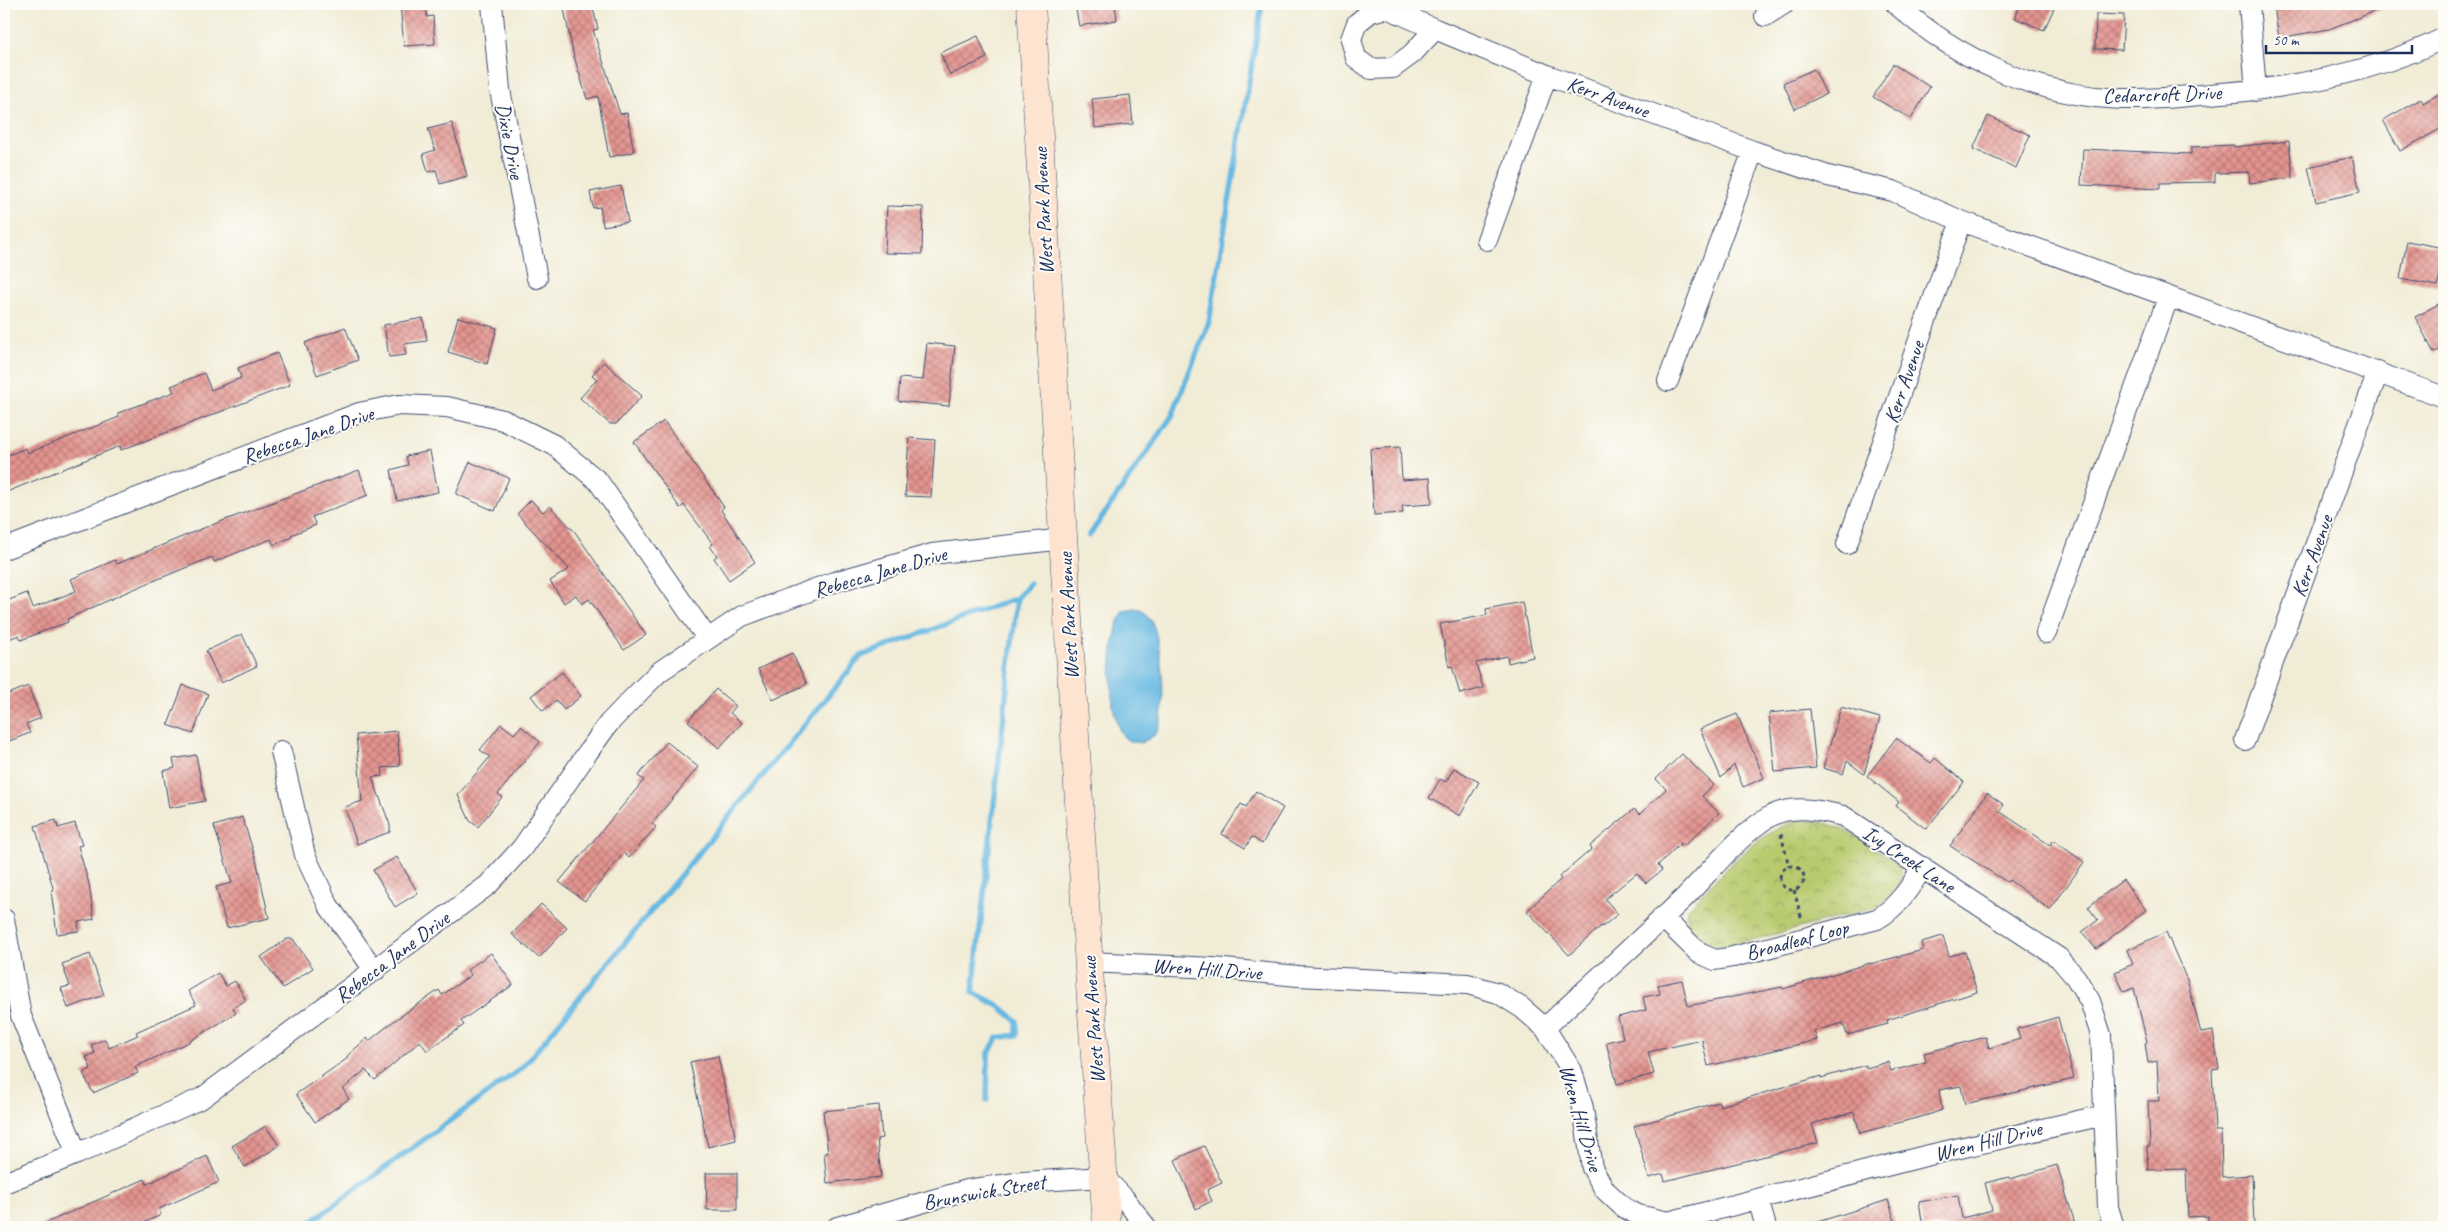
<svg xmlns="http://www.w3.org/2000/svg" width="2448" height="1231" font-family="Caveat,sans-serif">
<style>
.park{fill:url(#park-crowns);stroke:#6a7c66}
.water{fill:#66b8e1;stroke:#4074a0}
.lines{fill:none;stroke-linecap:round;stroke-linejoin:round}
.stream{stroke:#66b8e1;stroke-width:5.5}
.building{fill:url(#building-cross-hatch)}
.street-casing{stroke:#3b4b70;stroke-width:22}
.secondary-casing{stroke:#3b4b70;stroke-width:29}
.path{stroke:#3b4b70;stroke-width:3;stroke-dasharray:4 4;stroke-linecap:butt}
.street{stroke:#fff;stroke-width:20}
.secondary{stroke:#fde4d1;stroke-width:28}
.labels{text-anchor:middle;stroke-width:4;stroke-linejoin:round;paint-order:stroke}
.street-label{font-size:21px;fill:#1b2f5e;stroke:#fdfcf7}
</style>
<defs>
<pattern id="park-crowns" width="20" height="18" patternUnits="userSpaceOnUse" patternTransform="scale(1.25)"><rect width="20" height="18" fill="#b8ca6d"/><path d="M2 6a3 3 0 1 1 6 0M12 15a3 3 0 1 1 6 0" fill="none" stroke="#95a45d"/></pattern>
<pattern id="building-cross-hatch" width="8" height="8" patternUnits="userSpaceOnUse" patternTransform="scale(1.25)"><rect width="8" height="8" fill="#e4948f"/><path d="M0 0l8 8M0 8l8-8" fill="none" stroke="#b87978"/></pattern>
</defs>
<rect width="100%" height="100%" fill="#fdfcf7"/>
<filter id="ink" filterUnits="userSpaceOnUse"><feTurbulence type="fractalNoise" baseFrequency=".02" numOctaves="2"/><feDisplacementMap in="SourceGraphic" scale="10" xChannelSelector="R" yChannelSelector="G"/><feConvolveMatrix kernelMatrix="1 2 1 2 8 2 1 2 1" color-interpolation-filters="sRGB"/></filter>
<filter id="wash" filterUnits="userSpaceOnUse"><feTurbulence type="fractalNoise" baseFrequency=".0096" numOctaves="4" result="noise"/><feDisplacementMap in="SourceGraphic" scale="20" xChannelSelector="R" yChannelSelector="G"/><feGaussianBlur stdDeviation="1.12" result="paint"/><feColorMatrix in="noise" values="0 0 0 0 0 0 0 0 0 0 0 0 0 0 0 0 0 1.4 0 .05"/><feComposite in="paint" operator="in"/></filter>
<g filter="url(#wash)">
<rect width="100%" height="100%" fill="#f1ecd6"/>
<path class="park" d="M 1797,820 C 1838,820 1860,839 1893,860 L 1900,868 L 1901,877 L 1898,886 L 1879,907 L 1733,945 C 1709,949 1683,939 1687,910 C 1722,874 1748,839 1797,820 Z"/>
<path class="water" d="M 1135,609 C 1142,610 1146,612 1150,619 C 1162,636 1168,714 1157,732 C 1154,737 1146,740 1141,743 C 1135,742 1128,742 1124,737 C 1106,716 1108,633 1124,611 Z"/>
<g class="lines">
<path class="stream" d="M 1089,536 L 1172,416 L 1209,322 L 1262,4
M 987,1100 L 988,1055 L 997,1038 L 1017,1035 L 1017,1021 L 999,1006 L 973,992 L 1017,598
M 304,1227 L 522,1068 L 861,656 L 1017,598 L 1030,583"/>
</g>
<g id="blocks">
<path class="building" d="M 400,4 L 426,4 L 427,17 L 433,16 L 435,44 L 404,46 Z
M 563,4 L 592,4 L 598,29 L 593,30 L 620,114 L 627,113 L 634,152 L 609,157 L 598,96 L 587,99 L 573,53 Z
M 1075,4 L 1115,4 L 1117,20 L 1079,26 Z
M 2021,4 L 2056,4 L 2044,30 L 2015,18 Z
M 2290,4 L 2390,4 L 2391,5 L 2329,29 L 2279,38 L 2274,7 Z
M 2096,14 L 2124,15 L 2122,50 L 2095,49 Z
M 978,36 L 987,58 L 950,75 L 940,53 Z
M 1893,64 L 1930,87 L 1911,119 L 1873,97 Z
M 1814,69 L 1826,94 L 1795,109 L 1783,83 Z
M 2444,91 L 2444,127 L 2400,151 L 2383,120 L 2421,99 L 2423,103 Z
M 1130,95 L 1133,124 L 1095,128 L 1092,99 Z
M 1988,116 L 2030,135 L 2016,168 L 1973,149 Z
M 452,123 L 467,176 L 440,184 L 436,170 L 428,172 L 423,154 L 435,150 L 428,129 Z
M 2289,141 L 2293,178 L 2250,183 L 2249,172 L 2215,173 L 2215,182 L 2160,183 L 2160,189 L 2081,185 L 2083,149 L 2191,154 L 2191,147 L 2234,145 L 2234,147 Z
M 2352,157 L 2360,192 L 2316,202 L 2308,167 Z
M 621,186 L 628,222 L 603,226 L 600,207 L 593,208 L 590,192 Z
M 887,206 L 923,207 L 922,254 L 885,253 Z
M 2407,241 L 2444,248 L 2438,286 L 2400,279 Z
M 2444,301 L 2444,347 L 2434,353 L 2415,317 Z
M 458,317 L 497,328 L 487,364 L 448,352 Z
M 423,318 L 427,341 L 404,344 L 406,355 L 389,357 L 384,325 Z
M 345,327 L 358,360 L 317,375 L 305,343 Z
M 927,343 L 955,346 L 949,406 L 898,401 L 900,378 L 923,380 Z
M 277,353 L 290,385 L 121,450 L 120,446 L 4,493 L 4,457 L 26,448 L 28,453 L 119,417 L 118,413 L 174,392 L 171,386 L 204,373 L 211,390 L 241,378 L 238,368 Z
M 604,362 L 642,396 L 616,424 L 610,424 L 580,398 L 597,379 L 592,375 Z
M 664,421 L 724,507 L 721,510 L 755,562 L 729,580 L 714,558 L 717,556 L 710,546 L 713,544 L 684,505 L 680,508 L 634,442 Z
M 909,438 L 935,440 L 931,497 L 905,496 Z
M 1400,447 L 1402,480 L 1430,478 L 1432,504 L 1402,506 L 1403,513 L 1374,515 L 1370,449 Z
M 430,451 L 438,492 L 397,501 L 391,470 L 408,465 L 406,456 Z
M 470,462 L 509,478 L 495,511 L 456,494 Z
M 359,470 L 368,495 L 312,517 L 316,525 L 291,535 L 292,537 L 274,545 L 271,539 L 214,562 L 212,557 L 129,591 L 67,619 L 68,622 L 21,640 L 19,635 L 4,641 L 4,602 L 27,593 L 33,608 L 76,591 L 71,579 L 115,560 L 117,564 L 201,529 Z
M 531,500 L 543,512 L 550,506 L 575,532 L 646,635 L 624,650 L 589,599 L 582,604 L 576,595 L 564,603 L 550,581 L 569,569 L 517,514 Z
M 1522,602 L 1533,657 L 1508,663 L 1507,656 L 1476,663 L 1483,688 L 1460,694 L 1452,666 L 1449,667 L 1440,624 L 1487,615 L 1486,609 Z
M 242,634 L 257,666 L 221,683 L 206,651 Z
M 792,653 L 807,684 L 773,700 L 758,669 Z
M 562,672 L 581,696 L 564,710 L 556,700 L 543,711 L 531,696 Z
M 183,685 L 208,694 L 193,734 L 168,725 Z
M 28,686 L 41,718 L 26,724 L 30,733 L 4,743 L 4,696 Z
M 716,689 L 736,706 L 730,713 L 742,723 L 719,748 L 688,721 Z
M 1841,707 L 1880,718 L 1864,774 L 1847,761 L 1843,774 L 1823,768 Z
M 1810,709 L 1816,768 L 1775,772 L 1769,713 Z
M 1737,714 L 1764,778 L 1743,787 L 1734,765 L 1721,778 L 1700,729 Z
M 501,724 L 514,734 L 521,726 L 540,742 L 498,794 L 502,797 L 478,827 L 470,821 L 458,795 L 490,757 L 480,750 Z
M 397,731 L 400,766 L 382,768 L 383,776 L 372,777 L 390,825 L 390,832 L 357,844 L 345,807 L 362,801 L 356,735 Z
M 1896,738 L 1931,763 L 1935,758 L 1964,782 L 1926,829 L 1896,806 L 1899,802 L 1867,776 Z
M 667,742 L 698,767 L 652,824 L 656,827 L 629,858 L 624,853 L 585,901 L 559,882 L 644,780 L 638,776 Z
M 1682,754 L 1714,785 L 1702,796 L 1719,813 L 1684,846 L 1681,843 L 1658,865 L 1662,870 L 1646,883 L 1637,873 L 1605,899 L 1618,914 L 1602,927 L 1601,926 L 1569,955 L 1527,911 L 1561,879 L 1559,877 L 1592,849 L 1590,846 L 1634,809 L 1640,814 L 1666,789 L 1656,779 Z
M 196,755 L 205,801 L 169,808 L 163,771 L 175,768 L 173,759 Z
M 1454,768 L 1479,782 L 1460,816 L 1429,798 L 1440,779 L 1446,782 Z
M 1256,791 L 1283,808 L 1262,844 L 1252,837 L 1245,848 L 1222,834 L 1241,804 L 1246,807 Z
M 1987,793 L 2004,805 L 1999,811 L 2050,845 L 2053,840 L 2084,862 L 2050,910 L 2009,880 L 2007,882 L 1950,846 Z
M 242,817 L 256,859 L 269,918 L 227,928 L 216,887 L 232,883 L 214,826 Z
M 56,820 L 58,828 L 75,823 L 82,845 L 78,846 L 89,884 L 94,919 L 78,922 L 79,931 L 57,934 L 51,891 L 54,891 L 35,826 Z
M 397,857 L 418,893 L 395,907 L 373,870 Z
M 2123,880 L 2146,910 L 2096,949 L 2082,932 L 2098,920 L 2088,907 Z
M 541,904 L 567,928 L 539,958 L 512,934 Z
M 2166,932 L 2187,980 L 2201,1033 L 2213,1031 L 2219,1069 L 2212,1070 L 2215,1131 L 2221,1131 L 2222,1177 L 2252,1175 L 2254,1227 L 2209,1227 L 2208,1216 L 2188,1217 L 2186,1169 L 2148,1170 L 2147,1146 L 2150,1146 L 2148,1101 L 2159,1101 L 2157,1061 L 2148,1063 L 2145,1043 L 2147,1042 L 2134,988 L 2124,992 L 2115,972 L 2133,964 L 2127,950 Z
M 1943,936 L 1949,956 L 1965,952 L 1977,992 L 1887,1020 L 1888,1024 L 1847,1035 L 1843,1023 L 1814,1031 L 1817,1040 L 1708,1066 L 1702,1040 L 1648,1052 L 1654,1074 L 1617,1084 L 1606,1042 L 1623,1038 L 1618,1017 L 1646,1010 L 1643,997 L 1660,994 L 1658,985 L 1682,980 L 1688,1006 L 1782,987 L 1783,989 L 1870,963 L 1870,964 L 1923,950 L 1921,942 Z
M 287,939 L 293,939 L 313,968 L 283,988 L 261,957 Z
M 491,953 L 513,985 L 461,1021 L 464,1025 L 427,1051 L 420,1041 L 375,1080 L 365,1070 L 343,1089 L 349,1099 L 315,1122 L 296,1094 L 348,1058 L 347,1056 L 367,1038 L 369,1041 L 395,1020 L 439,990 L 442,995 L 471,975 L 467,970 Z
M 90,954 L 104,995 L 68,1008 L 61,988 L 70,986 L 62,964 Z
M 218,973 L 226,986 L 235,981 L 246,1000 L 233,1008 L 236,1013 L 187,1043 L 135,1067 L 138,1073 L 93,1093 L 83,1073 L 91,1069 L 86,1057 L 95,1053 L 91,1045 L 105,1039 L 109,1048 L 138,1035 L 136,1032 L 196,1005 L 188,991 Z
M 2058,1017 L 2074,1079 L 1965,1104 L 1961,1086 L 1939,1090 L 1942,1110 L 1928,1115 L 1860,1133 L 1854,1112 L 1812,1124 L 1818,1143 L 1665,1181 L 1663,1174 L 1649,1178 L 1634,1126 L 1719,1102 L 1720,1106 L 1821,1076 L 1821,1078 L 1866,1065 L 1866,1068 L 1888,1062 L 1891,1071 L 1926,1062 L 1924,1053 L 1986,1037 L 1989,1048 L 2020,1039 L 2017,1029 Z
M 718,1056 L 736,1140 L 708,1147 L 690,1062 Z
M 879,1105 L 882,1138 L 877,1139 L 881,1177 L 827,1183 L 824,1153 L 828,1153 L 823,1111 Z
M 266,1126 L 279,1146 L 245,1167 L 232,1146 Z
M 1204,1146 L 1222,1183 L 1207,1190 L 1212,1201 L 1196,1209 L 1175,1160 Z
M 207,1156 L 219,1182 L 159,1209 L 161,1215 L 135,1227 L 37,1227 L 145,1179 L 147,1184 Z
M 2057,1165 L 2076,1227 L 1923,1227 L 1919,1202 L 1958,1195 L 1962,1218 L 1992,1210 L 1985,1183 L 2009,1177 L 2010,1179 Z
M 706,1173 L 737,1173 L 737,1210 L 707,1210 Z
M 1888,1200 L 1897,1227 L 1811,1227 L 1811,1224 Z"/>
</g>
</g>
<g filter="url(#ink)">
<use href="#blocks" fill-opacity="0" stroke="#3b4b70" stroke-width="1"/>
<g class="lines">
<g class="street-casing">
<path id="street" d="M 492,4 L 500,90 L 537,278
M 1896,4 C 1957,59 2037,96 2121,99 C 2155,100 2189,96 2222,93 C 2299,87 2375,72 2444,38
M 2249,4 L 2256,91
M 1387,8 L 1435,29 L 1412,54 L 1393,68 L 1371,69 L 1356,58 L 1351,39 L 1357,23 L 1371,12 Z
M 1765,16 L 1784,4
M 1435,29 L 1547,75 L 1753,151 L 1828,176 L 1893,191 L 1961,221 L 2444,397
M 1487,240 L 1547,75
M 1668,381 L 1753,151
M 1847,544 L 1961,221
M 4,549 L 359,413 L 399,405 L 447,407 L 503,420 L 554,445 L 598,481 L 707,638
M 2046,633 L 2168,298
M 2245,740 L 2378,372
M 281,751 L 305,855 L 328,905 L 375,971
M 1662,917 L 1699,953 L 1715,960 L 1733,957 L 1877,919 C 1898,907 1910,887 1923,867
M 4,919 L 21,1016 L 77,1154
M 1089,962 L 1213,968 L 1298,976 L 1468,984 L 1498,993 L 1522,1008 L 1545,1028 L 1572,1071 L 1583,1108 L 1592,1168 L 1605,1190 L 1623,1207 L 1638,1215 L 1668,1222 L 1925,1156 L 2104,1115
M 1545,1028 C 1591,984 1638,942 1684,898 C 1707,875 1742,832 1769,817 C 1792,804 1819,810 1843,816 L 2059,958 L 2076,978 L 2090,1001 L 2101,1035 L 2108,1207 L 2114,1227
M 4,1183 L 77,1154 L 202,1098 L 488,885 L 522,848 L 588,752 L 609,723 L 632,699 L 659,672 L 742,616 L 834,582 L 932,554 L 1063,539
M 1758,1199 L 1766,1227
M 837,1227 L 967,1190 L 1023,1182 L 1104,1177 L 1124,1198 L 1146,1227"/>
</g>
<g class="secondary-casing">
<path id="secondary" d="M 1031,4 L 1090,985 L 1107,1227"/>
</g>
<path class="path" d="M 1781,834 L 1789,867
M1780 878a12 12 0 1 1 24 0a12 12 0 1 1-24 0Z
M 1794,890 L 1802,920"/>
<use href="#street" class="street"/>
<use href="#secondary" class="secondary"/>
</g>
</g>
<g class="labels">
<g class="street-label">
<text transform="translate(2162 94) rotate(-2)" y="7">Cedarcroft Drive</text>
<text transform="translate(1608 97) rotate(20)" y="7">Kerr Avenue</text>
<text transform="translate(510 141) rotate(79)" y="7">Dixie Drive</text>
<text transform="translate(1043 211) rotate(-93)" y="7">West Park Avenue</text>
<text transform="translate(1904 382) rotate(-71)" y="7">Kerr Avenue</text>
<text transform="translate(308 435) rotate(-19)" y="7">Rebecca Jane Drive</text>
<text transform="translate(2312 556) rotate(-70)" y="7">Kerr Avenue</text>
<text transform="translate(880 572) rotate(-16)" y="7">Rebecca Jane Drive</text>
<text transform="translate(1068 616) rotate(-93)" y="7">West Park Avenue</text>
<text transform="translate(1909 859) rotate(33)" y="7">Ivy Creek Lane</text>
<text transform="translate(1797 940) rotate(-15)" y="7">Broadleaf Loop</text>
<text transform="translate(392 957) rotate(-37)" y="7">Rebecca Jane Drive</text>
<text transform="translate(1207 969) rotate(4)" y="7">Wren Hill Drive</text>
<text transform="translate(1093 1020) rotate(-94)" y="7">West Park Avenue</text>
<text transform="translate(1581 1118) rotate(74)" y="7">Wren Hill Drive</text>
<text transform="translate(1988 1141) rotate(-14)" y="7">Wren Hill Drive</text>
<text transform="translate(984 1192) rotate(-10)" y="7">Brunswick Street</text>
</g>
</g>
<rect width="2448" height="1231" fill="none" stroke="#fdfcf7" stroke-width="20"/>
<path d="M2266 45v8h146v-8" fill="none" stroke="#1b2f5e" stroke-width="2.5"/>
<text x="2273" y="45" font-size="15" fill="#1b2f5e" stroke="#fdfcf7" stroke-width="4" paint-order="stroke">50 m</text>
</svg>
